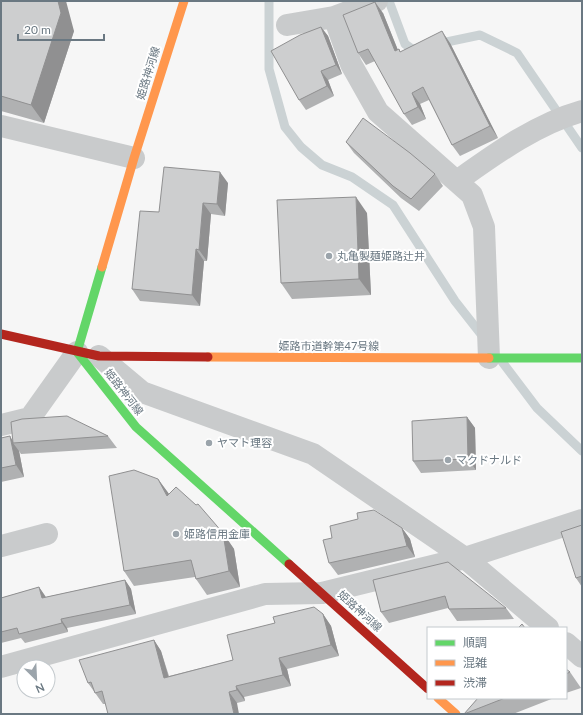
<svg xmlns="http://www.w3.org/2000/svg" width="583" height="715" font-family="Lato,'Noto Sans JP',sans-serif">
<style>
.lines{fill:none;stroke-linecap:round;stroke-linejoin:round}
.stream{stroke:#cbd2d4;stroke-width:9}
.street{stroke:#c9cbcc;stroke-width:22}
.fast{stroke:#63d668;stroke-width:9}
.slow{stroke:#ff974d;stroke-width:9}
.jam{stroke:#b3261e;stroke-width:9}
.wall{fill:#b0b1b2}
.shaded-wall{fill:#909091}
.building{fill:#cdcecf;stroke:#909091}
.poi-dot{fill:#9ba4ab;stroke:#fff;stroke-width:1.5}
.labels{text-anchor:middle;stroke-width:4;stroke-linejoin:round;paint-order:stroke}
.street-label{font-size:11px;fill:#6a7882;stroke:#fff}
.poi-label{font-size:11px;fill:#6a7882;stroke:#fff;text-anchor:start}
</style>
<rect width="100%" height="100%" fill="#f6f6f6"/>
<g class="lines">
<path class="stream" d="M 269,1 L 269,69 L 285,127 L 301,147 L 322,165 L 352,177 L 393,205 L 455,301 L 484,338
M 389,1 L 405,44 L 412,49 L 420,48
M 437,44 L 480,35 L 517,53 L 582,148
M 500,359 L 537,408 L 582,451"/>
<path class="street" d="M 334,17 L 351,64 L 378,112 L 472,195 L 484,227 L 489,358
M 287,25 L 334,17 L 377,1
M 1,126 L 134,158
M 457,181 C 495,154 536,124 582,111
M 99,356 L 142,392 L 313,454 L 465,558 L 548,628
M 1,425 L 30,418 L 77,352
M 1,546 L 47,534
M 566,643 L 582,657
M 1,667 L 265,594 L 322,593 L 465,558 L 582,520"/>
<path class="fast" d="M 102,267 L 77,352 L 136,427 L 289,564
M 489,358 L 582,358"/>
<path class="slow" d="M 102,267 L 134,158 L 184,1
M 208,357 L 489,358
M 438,698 L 456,714"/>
<path class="jam" d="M 1,334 L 99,356 L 208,357
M 289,564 L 428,689"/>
</g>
<path class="wall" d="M 1,1 L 74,31 L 44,123 L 1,111 Z
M 383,13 L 398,50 L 400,52 L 450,43 L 498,138 L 460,156 L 452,145 L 429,100 L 420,104 L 426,119 L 412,125 L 404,114 L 375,61 L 366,65 L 358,53 Z
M 321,27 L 328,36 L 342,74 L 328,80 L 334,96 L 306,110 L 299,100 Z
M 346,142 L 435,174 L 443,186 L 419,211 L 401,198 L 354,153 Z
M 228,183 L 225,216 L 211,214 L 207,261 L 204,261 L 200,306 L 140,301 L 132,289 L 159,212 Z
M 367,213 L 371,295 L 292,299 L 281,283 Z
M 467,417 L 475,428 L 476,470 L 421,473 L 413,461 Z
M 108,436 L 117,448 L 21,454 L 19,451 L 24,477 L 1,482 L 1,438 L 13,440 Z
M 158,479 L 169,494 L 223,533 L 234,549 L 240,587 L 207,595 L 196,579 L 195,577 L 134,586 L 124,571 Z
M 582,525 L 582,587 L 576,578 Z
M 402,528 L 410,539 L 415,557 L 338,575 L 329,563 Z
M 125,580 L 131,589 L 136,614 L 67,628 L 68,632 L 25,643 L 21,638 L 1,643 L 1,598 L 39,587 L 46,597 Z
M 373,580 L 506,608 L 514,619 L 457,621 L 448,608 L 389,623 L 381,612 Z
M 323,614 L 331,626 L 339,656 L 287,669 L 291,686 L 244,697 L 245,701 L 237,703 L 103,704 L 88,683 L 154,640 L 161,651 L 169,676 L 233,660 Z
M 566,669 L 570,672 L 581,688 L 566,693 Z
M 478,698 L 554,698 L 513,714 L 465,714 Z"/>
<path class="shaded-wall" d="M 58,1 L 66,1 L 74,31 L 44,123 L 31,105 Z
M 375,2 L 383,13 L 403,63 L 395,51 Z
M 321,27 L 328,36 L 342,74 L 336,65 Z
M 442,31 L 450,43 L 498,138 L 490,126 Z
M 321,71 L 328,80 L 334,96 L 327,86 Z
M 412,93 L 420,104 L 426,119 L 418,107 Z
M 220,172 L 228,183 L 225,216 L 217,204 Z
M 356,197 L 367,213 L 371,295 L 359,279 Z
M 203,203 L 211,214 L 207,261 L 199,250 Z
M 196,249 L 204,261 L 200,306 L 192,295 Z
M 467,417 L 475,428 L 476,470 L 468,459 Z
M 10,436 L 14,443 L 13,443 L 19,451 L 24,477 L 16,465 Z
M 158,479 L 169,494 L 167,496 Z
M 402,528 L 410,539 L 415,557 L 407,546 Z
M 223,533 L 234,549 L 240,587 L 229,571 Z
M 125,580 L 131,589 L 136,614 L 130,605 Z
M 39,587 L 45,596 L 48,606 L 42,598 Z
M 323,614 L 331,626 L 339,656 L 331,645 Z
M 61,619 L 67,628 L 68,632 L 62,623 Z
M 154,640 L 161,651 L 172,689 L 164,678 Z
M 279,658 L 287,669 L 291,686 L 283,675 Z
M 236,686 L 244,697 L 245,701 L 237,690 Z
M 229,692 L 237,703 L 239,714 L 234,714 Z"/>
<path class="building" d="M 1,1 L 58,1 L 61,13 L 31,105 L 1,96 Z
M 375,2 L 395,51 L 399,49 L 400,52 L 442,31 L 490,126 L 452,145 L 423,87 L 412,93 L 418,107 L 404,114 L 368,49 L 358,53 L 343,15 Z
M 321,27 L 336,65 L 321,71 L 327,86 L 299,100 L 271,51 L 300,35 Z
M 363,118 L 410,153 L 435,174 L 411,199 L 393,186 L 346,142 Z
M 164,167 L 220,172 L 217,204 L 203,203 L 199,250 L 196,249 L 192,295 L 132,289 L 140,211 L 159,212 Z
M 356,197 L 359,279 L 281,283 L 277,200 Z
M 67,416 L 108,436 L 13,443 L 11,422 L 22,419 Z
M 467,417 L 468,459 L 413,461 L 412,421 Z
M 10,436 L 16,465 L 1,468 L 1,438 Z
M 134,470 L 158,479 L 167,496 L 176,487 L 196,505 L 198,504 L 223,533 L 229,571 L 196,579 L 191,560 L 124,571 L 109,476 Z
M 374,510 L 402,528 L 407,546 L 329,563 L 323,540 L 332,538 L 330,526 L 358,519 L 357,513 Z
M 582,525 L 582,576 L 576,578 L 561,532 Z
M 448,562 L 506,608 L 449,609 L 445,596 L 381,612 L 373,580 Z
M 125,580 L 130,605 L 61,619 L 62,623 L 19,634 L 17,628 L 1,632 L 1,598 L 39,587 L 42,598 Z
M 314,607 L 323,614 L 331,645 L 279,658 L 283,675 L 236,686 L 237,690 L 229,692 L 234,714 L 108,714 L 102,691 L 95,693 L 91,682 L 88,683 L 79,660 L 154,640 L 164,678 L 233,660 L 227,635 L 275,623 L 273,617 Z
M 522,624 L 525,628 L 518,628 Z
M 566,669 L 570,672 L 566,674 Z
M 478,698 L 505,698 L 464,714 Z"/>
<g class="poi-dot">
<circle cx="329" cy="256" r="4"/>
<circle cx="209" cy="443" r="4"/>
<circle cx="448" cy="460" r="4"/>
<circle cx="176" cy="534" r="4"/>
</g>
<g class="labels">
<g class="street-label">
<text transform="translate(148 73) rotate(-73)" y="4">姫路神河線</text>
<text x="329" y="350">姫路市道幹第47号線</text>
<text transform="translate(124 392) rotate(52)" y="4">姫路神河線</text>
<text transform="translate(360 611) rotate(42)" y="4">姫路神河線</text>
</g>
<g class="poi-label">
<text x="337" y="260">丸亀製麺姫路辻井</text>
<text x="217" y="447">ヤマト理容</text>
<text x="456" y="464">マクドナルド</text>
<text x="184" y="538">姫路信用金庫</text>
</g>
</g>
<rect width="583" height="715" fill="none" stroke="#6a7882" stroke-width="4"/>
<rect x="427" y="627" width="140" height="72" fill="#ffffff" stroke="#c3c9cd"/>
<rect x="435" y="640" width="20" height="6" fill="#63d668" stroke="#c3c9cd"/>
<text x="463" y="647" font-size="12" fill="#6a7882">順調</text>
<rect x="435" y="660" width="20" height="6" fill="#ff974d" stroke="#c3c9cd"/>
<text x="463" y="667" font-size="12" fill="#6a7882">混雑</text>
<rect x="435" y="680" width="20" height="6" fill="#b3261e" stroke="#c3c9cd"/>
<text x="463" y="687" font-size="12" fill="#6a7882">渋滞</text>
<g transform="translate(36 679) rotate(156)"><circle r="19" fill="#ffffff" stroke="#c3c9cd"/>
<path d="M0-3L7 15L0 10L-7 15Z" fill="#9ba4ab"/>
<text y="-6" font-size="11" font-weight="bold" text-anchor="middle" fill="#6a7882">N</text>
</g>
<path d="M18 34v6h86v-6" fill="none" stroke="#6a7882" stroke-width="2"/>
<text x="24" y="34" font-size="12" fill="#6a7882" stroke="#ffffff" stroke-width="3" paint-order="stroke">20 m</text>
</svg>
